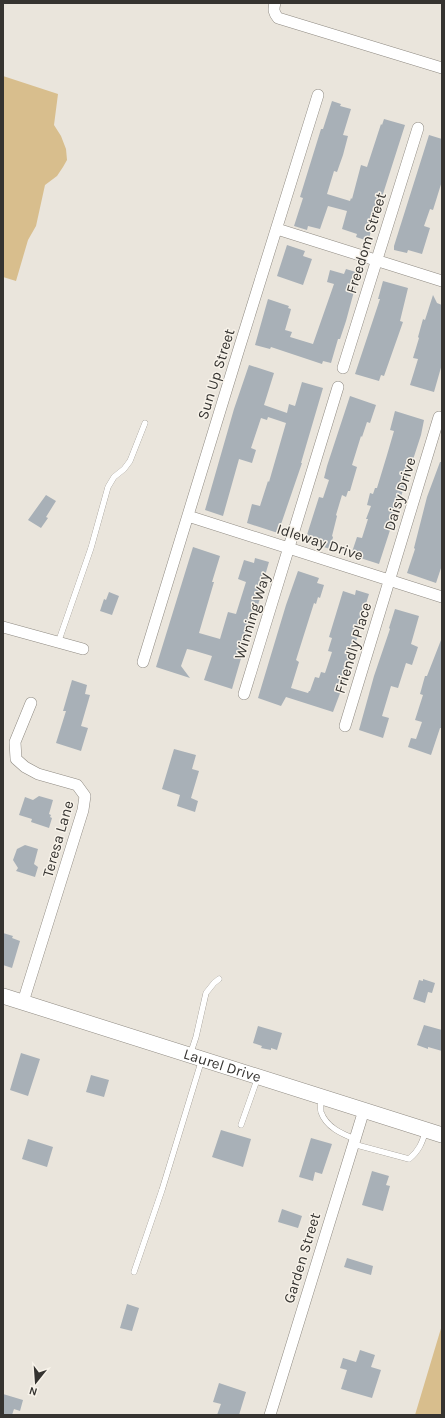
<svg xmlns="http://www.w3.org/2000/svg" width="445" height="1418" font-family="Karla,sans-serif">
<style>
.green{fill:#d8be8d}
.building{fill:#a8b0b7}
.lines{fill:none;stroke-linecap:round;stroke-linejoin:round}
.lane-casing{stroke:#8f8a82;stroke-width:6}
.street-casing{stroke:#8f8a82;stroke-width:12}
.secondary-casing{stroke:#8f8a82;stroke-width:16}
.lane{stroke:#fff;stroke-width:5.5}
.street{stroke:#fff;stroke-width:11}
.secondary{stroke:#fff;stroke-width:15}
.labels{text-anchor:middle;stroke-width:3;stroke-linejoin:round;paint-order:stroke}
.street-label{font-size:15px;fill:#353330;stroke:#f7f2e9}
</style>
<rect width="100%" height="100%" fill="#eae5dc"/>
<path class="green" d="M 3,76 L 58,94 L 54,125 L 61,136 L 66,149 L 67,160 L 63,167 L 57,176 L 45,185 L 36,226 L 28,240 L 16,281 L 3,277 Z
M 442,1325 L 442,1415 L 415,1415 Z"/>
<path class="building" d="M 332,101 L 341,104 L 340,106 L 351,109 L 343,135 L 348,136 L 343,155 L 337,172 L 334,171 L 327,194 L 350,201 L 351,198 L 352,199 L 361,165 L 367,167 L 381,124 L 382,125 L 384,119 L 405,125 L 368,241 L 356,237 L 357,234 L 342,229 L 347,211 L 328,206 L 320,229 L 308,226 L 307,230 L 294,226 L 303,198 L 300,197 L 308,171 L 321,129 L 323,129 Z
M 429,135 L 442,139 L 442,181 L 433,210 L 430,209 L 424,226 L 430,228 L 422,254 L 408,250 L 407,253 L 394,250 L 394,246 Z
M 287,245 L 305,251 L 303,256 L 312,259 L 303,285 L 277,276 Z
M 346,269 L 359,273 L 346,321 L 340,339 L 338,339 L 331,363 L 323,361 L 322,364 L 271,347 L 270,349 L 255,345 L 268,299 L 289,306 L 288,308 L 291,309 L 290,313 L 285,330 L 292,332 L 290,337 L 313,344 L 334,284 L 327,282 L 330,270 L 344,274 Z
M 383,281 L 408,288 L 400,321 L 403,322 L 384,376 L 381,375 L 379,381 L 355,374 L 380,299 L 378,299 Z
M 433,295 L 437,303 L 442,305 L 442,364 L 434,392 L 410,385 L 418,359 L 413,358 L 419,338 L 418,337 L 423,319 L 425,320 Z
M 249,365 L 274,373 L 264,405 L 287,413 L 289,404 L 295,406 L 302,382 L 323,388 L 301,463 L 302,463 L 278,533 L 247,523 L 252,504 L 260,506 L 268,481 L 269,482 L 286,423 L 268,417 L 267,420 L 261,418 L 251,448 L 256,450 L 252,463 L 239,459 L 223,516 L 205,510 L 234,409 Z
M 350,396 L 376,405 L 370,423 L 367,422 L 362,437 L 361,436 L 352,465 L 357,467 L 350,491 L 348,491 L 346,497 L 342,495 L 336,515 L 337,516 L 332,536 L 333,537 L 330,549 L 305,541 L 319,497 L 323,498 L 329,480 L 324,478 L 327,466 Z
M 395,411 L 424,420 L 421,435 L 379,564 L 351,555 L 357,537 L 362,538 L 368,519 L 366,519 L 371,506 L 367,505 L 370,493 L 373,494 L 375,488 L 377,488 L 387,455 L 394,431 L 390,430 Z
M 440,462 L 442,462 L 442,565 L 436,583 L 407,573 L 415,549 L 414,548 L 427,497 Z
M 46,495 L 56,501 L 46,517 L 48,518 L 41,528 L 28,520 Z
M 193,547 L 220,556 L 212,582 L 214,582 L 199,633 L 220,639 L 228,612 L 236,614 L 246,582 L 238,579 L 244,560 L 254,563 L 255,558 L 269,562 L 264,579 L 266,580 L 247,638 L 232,689 L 204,680 L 212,656 L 192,650 L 187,649 L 181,666 L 190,678 L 156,667 Z
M 298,571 L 319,578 L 317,583 L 324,585 L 320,598 L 318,597 L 316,604 L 314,603 L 296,660 L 299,662 L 291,688 L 308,693 L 309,691 L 310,691 L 315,677 L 319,678 L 321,672 L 325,673 L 332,652 L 328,651 L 332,638 L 329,637 L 343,591 L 355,595 L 356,590 L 369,594 L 359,626 L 361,627 L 343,679 L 345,680 L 333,712 L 286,697 L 281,706 L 258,698 L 286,605 Z
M 109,592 L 119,596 L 112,615 L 100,611 L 104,599 L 106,600 Z
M 395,609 L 419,616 L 411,644 L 418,647 L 412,665 L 406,663 L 398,688 L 391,686 L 382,716 L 389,718 L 383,738 L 359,730 L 374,676 L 390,629 L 389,628 Z
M 441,640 L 442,728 L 440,728 L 431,755 L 408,747 L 411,738 L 416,739 L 422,722 L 415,720 L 423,695 L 420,694 L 425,676 L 427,676 Z
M 72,680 L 87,685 L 85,694 L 90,695 L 81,726 L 88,728 L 81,751 L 56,743 L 66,711 L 63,711 Z
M 174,749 L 196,755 L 192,769 L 199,771 L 191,798 L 198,801 L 195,812 L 177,806 L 180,795 L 162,789 Z
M 39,796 L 53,800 L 49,814 L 51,815 L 50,817 L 52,818 L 49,828 L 31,822 L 32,819 L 19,815 L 25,797 L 33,800 Z
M 25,845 L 38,849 L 34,864 L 38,867 L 35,877 L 16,871 L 18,868 L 13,860 L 17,849 Z
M 3,933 L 13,936 L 12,938 L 20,941 L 12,968 L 3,965 Z
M 423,979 L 435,983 L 432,993 L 428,992 L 425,1003 L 413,999 L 419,980 L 423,981 Z
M 424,1025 L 442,1030 L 442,1051 L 428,1047 L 428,1049 L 417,1045 Z
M 258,1026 L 282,1033 L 277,1050 L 271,1048 L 271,1050 L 261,1048 L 262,1046 L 253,1043 Z
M 21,1053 L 40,1059 L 28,1096 L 10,1090 Z
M 91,1075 L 109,1080 L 104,1097 L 86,1092 Z
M 221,1130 L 251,1139 L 243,1167 L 212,1157 Z
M 311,1138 L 332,1144 L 322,1174 L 315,1172 L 313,1181 L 299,1177 Z
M 28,1139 L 53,1147 L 47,1167 L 22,1159 Z
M 372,1171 L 389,1176 L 386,1185 L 390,1186 L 383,1211 L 362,1205 Z
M 282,1209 L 302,1216 L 298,1228 L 278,1222 Z
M 347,1258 L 373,1266 L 371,1275 L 344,1267 Z
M 127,1304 L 139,1308 L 132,1331 L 120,1328 Z
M 360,1350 L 375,1355 L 371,1367 L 381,1370 L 372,1398 L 341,1389 L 347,1370 L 340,1368 L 343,1358 L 356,1362 Z
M 219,1383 L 246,1392 L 239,1415 L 217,1415 L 221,1404 L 213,1402 Z
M 3,1394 L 23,1400 L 20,1411 L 14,1409 L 12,1415 L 3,1415 Z"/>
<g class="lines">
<g class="lane-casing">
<path id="lane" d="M 58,643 L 91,548 L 108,487 L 114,477 L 124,469 L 130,461 L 145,423
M 190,1055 L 196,1037 L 206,993 L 214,983 L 219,979
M 321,1099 C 321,1103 320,1108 321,1112 C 326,1127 342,1134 355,1139
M 241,1125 L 258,1077
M 353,1144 L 409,1159 C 419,1151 422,1143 426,1130
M 134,1272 L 162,1190 L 202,1059"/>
</g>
<g class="street-casing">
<path id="street" d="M 275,3 C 273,10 274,13 278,18 L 442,68
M 277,229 L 442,281
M 343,368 L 418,128
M 188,516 L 442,597
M 3,627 L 83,649
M 143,662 L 238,352 L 318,95
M 244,694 L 338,387
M 345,726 L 439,417
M 23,1002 L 83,810 L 85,796 L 77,785 L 38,774 L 25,767 L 16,759 L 15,742 L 31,703
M 270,1415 L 364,1110"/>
</g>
<g class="secondary-casing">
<g id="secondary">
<path id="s1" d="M 3,996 L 442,1135"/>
</g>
</g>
<use href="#lane" class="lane"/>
<use href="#street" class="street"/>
<use href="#secondary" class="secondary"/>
</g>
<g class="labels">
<g class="street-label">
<text transform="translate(366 243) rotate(-73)" y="5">Freedom Street</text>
<text transform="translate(216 374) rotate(-73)" y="5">Sun Up Street</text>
<text transform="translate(400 494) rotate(-73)" y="5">Daisy Drive</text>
<text transform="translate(320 542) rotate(18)" y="5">Idleway Drive</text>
<text transform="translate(252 616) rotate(-73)" y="5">Winning Way</text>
<text transform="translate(353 648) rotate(-73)" y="5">Friendly Place</text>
<text transform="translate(58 839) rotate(-74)" y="5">Teresa Lane</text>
<text dy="5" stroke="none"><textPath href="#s1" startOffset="230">Laurel Drive</textPath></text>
<text transform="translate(302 1258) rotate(-73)" y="5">Garden Street</text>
</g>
</g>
<rect width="445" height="1418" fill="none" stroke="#353330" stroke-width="8"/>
<g transform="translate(36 1382) rotate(197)" stroke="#f7f2e9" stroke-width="3" paint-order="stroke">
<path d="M0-3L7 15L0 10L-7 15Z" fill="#353330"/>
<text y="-6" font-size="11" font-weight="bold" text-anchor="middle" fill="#353330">N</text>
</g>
</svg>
